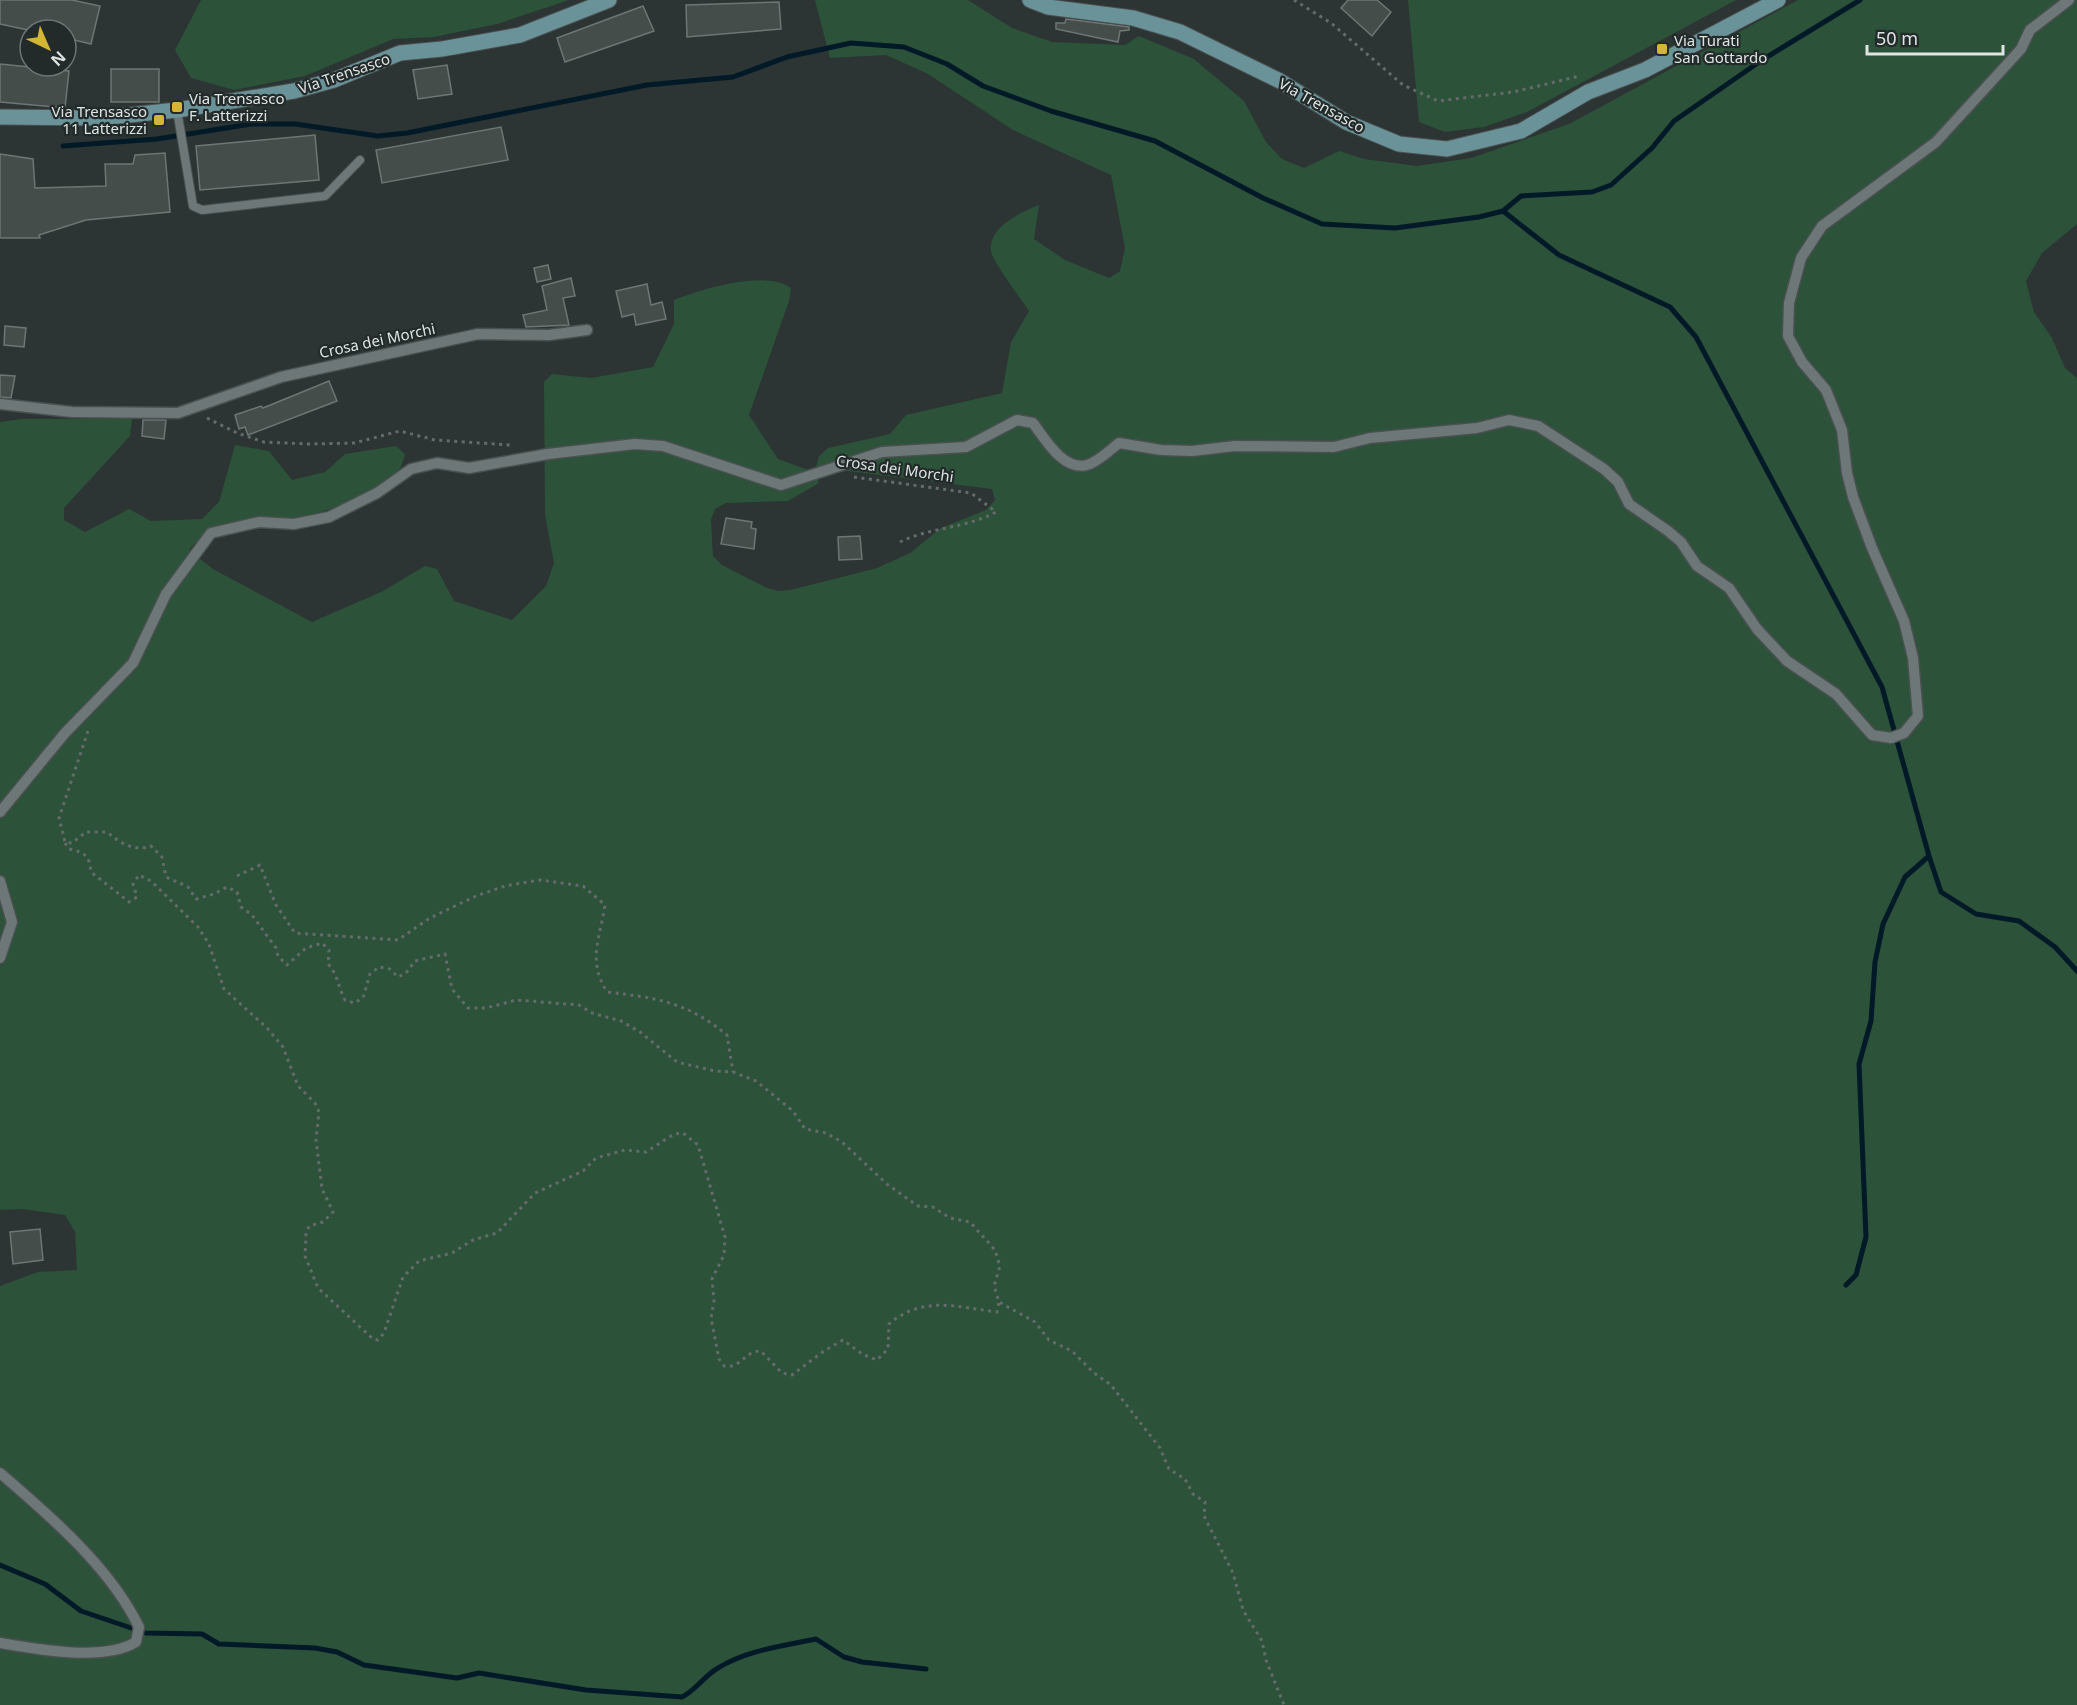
<svg xmlns="http://www.w3.org/2000/svg" width="2077" height="1705" font-family="'Noto Sans',sans-serif">
<style>
.green{fill:#2c5239}
.lines{fill:none;stroke-linecap:round;stroke-linejoin:round}
.stream{stroke:#021a27;stroke-width:5}
.building{fill:#454d4a;stroke:#6e7674;stroke-width:1.5}
.service-casing{stroke:#495050;stroke-width:10}
.pedestrian-casing{stroke:#495050;stroke-width:13}
.secondary-casing{stroke:#495050;stroke-width:17}
.path{stroke:#646b6b;stroke-width:3;stroke-dasharray:3 4.5;stroke-linecap:butt}
.service{stroke:#6e7777;stroke-width:8}
.pedestrian{stroke:#6e7777;stroke-width:10}
.secondary{stroke:#6a9299;stroke-width:15}
.poi-dot{fill:#d4b635;stroke:#232a2a;stroke-width:2}
.labels{text-anchor:middle;dominant-baseline:central;stroke-width:4.5;stroke-linejoin:round;paint-order:stroke}
.poi-label{font-size:15px;fill:#dee3e3;stroke:#232a2a;text-anchor:start}
.street-label{font-size:15px;fill:#dee3e3;stroke:#232a2a}
</style>
<rect width="100%" height="100%" fill="#2c3434"/>
<path class="green" d="M201,0H569L497,24L434,37L393,39L305,76L234,90L191,78L175,50Z
M815,0H968L1012,28L1052,42L1125,45L1139,36L1194,59L1244,101L1266,142L1282,159L1304,168L1339,151L1364,159L1417,166L1471,158L1569,124L1798,0H2077V224L2042,253L2026,281L2034,312L2052,338L2065,368L2077,378V1705H0V1286L38,1272L77,1270L75,1232L65,1215L22,1209L0,1210V422L22,419H132L130,436L64,508V520L85,532L129,509L151,521L202,519L219,502L235,445L269,451L292,480L325,472L345,454L396,446L405,454C403,462 401,469 395,475C382,488 339,507 321,512C274,527 225,506 189,550L213,569L312,622L383,591L425,566L437,569L454,601L512,620L546,586L554,563L545,515L544,382L552,374L591,378L653,367L674,324V300C701,289 766,269 791,288L789,301L749,415L778,459L814,472L819,483L788,501L726,503L715,509L711,520L713,556L722,565L767,588L778,591L790,590L877,568L910,553L941,528L986,510L995,500L992,489L816,467L819,456L828,448L890,434L906,415L1002,393L1011,342L1029,311C1022,300 992,261 991,251C988,227 1021,212 1039,205L1034,239L1065,260L1109,278L1120,271L1125,248L1111,175L1013,130L928,74L886,55L830,58Z
M1408,0H1736L1527,112L1484,127L1445,132L1419,122Z"/>
<g class="lines">
<path class="stream" d="M63,146L157,139L251,124H295L378,136L407,133L647,85L733,77L787,57L851,43L904,47L947,64L983,86L1051,111L1155,141L1263,198L1322,224L1395,228L1479,217L1503,211L1559,255L1670,307L1696,337L1882,687L1929,856L1941,892L1976,914L2019,921L2055,947L2077,971
M1503,211L1521,196L1592,192L1611,185L1652,148L1674,121L1762,60L1860,0
M1846,1285L1856,1275L1866,1237L1859,1064L1871,1021L1875,962L1883,924L1905,877L1929,856
M0,1565L45,1584L81,1611L146,1633L202,1634L219,1644L315,1648L337,1652L364,1665L457,1678L479,1673L586,1690L682,1697C696,1690 704,1676 718,1668C747,1650 783,1646 816,1639L844,1657L862,1662L926,1669"/>
</g>
<path class="building" d="M0,0H72L100,6L91,44L66,38V30H28L0,24Z
M1348,0H1377L1391,12L1372,36L1341,8Z
M779,2L781,29L687,37L686,5Z
M643,6L654,31L565,62L557,38Z
M1066,19L1129,27V30L1120,31L1118,42L1056,29V23H1065Z
M0,64L69,71L65,108L0,102Z
M447,65L452,94L418,99L413,70Z
M111,69H159V102H111Z
M501,127L508,160L382,183L376,150Z
M315,135L319,180L200,190L196,146Z
M165,153L170,212L86,220L39,235L40,238H0V154L33,159L35,188L106,186L105,164H133L135,155Z
M548,265L551,279L537,282L534,268Z
M571,278L575,296L563,298L569,325L526,327L523,315L547,310L542,286Z
M647,284L651,305L662,302L666,319L636,325L634,314L622,317L616,291Z
M5,326L26,328L24,347L4,345Z
M0,375L15,376L11,398L0,397Z
M329,381L337,401L248,435L245,427L239,429L235,415L261,406L263,408Z
M143,420H166L164,439L142,436Z
M726,518L752,522L751,528L756,529L754,549L721,544Z
M860,536L862,559L839,560L838,537Z
M40,1229L43,1260L13,1264L10,1232Z"/>
<g class="lines">
<g class="service-casing">
<path id="service" d="M177,110L193,206L202,210L325,196L360,160"/>
</g>
<g class="pedestrian-casing">
<path id="pedestrian" d="M0,404L72,412L178,413L281,377L478,334L549,335L587,330
M0,812L65,733L133,663L166,594L211,533L259,522L294,524L329,517L377,493L411,469L437,463L469,468L548,454L635,444L663,446L781,485L882,452L966,447L1017,420L1033,423C1045,439 1063,471 1087,465C1098,462 1110,450 1119,443L1161,450L1192,451L1235,446L1334,447L1370,438L1477,428L1509,420L1538,426L1604,469L1618,482L1629,504L1668,531L1681,542L1697,566L1729,588L1757,629L1787,661L1836,694L1872,735L1891,738L1904,733L1918,716L1913,658L1904,621L1872,548L1853,497L1847,473L1842,430L1826,390L1802,362L1788,336L1789,303L1801,258L1822,226L1936,142L2021,49L2030,30L2069,0
M0,881L12,922L0,958
M0,1473C50,1516 110,1567 139,1627L136,1642C104,1662 35,1649 0,1643"/>
</g>
<g class="secondary-casing">
<path id="secondary" d="M1030,0L1048,7L1133,18L1180,32L1280,81L1346,122L1399,144L1447,149L1521,131L1588,92L1645,70L1778,0
M0,117L101,118L177,110L294,91L334,80L400,53L442,49L520,35L609,0"/>
</g>
<path class="path" d="M1294,0L1331,23L1403,85L1438,101L1513,92L1580,76
M207,418L237,433L264,442L309,444L354,443L400,431L435,440L511,445
M854,477L971,493L996,512C965,529 930,527 900,542
M88,731L59,818L65,842L72,843L86,832H107C120,843 134,852 151,846L162,857L166,877L188,887L196,899L214,894L227,887L237,892L241,907L252,915L276,948L278,956L287,965L306,948L322,943L329,950L328,964C338,975 338,987 345,1000L354,1003L363,998L370,974L379,967L390,969L398,977L406,973L415,961L445,954L452,989L468,1008H486L516,1000L579,1005L592,1013L621,1021L640,1032L677,1062L715,1071L733,1072L756,1081L793,1111L805,1129L826,1133L842,1142L888,1185L918,1206L933,1207L950,1218L970,1222L995,1250L1000,1266L994,1286L999,1302L1035,1322L1049,1340L1072,1351L1094,1373L1111,1385L1160,1448L1169,1469L1185,1479L1193,1494L1205,1502L1204,1516L1233,1573L1243,1610L1262,1641L1266,1660L1284,1705
M65,843L69,849C86,853 89,855 91,872L129,902L137,897L133,884L139,875L151,881L198,927L209,944L224,989L267,1028L283,1047L298,1086L315,1103L319,1112L316,1140L322,1189L333,1212L323,1222L309,1226L306,1234L305,1256L318,1288L373,1339L378,1340L384,1333L403,1277L419,1261L452,1253L473,1240L497,1233L535,1193L583,1171L596,1158L625,1150L646,1152L674,1134L683,1133L698,1145L725,1237L724,1255L712,1279L714,1301L711,1318L719,1359L724,1366C742,1369 743,1351 761,1351L782,1373L792,1375L824,1351L843,1340L862,1354L877,1360L888,1349L889,1324C923,1295 957,1307 997,1312L999,1302
M237,876L260,865L276,905L295,933L398,940L430,918L476,896L505,886L540,880L583,886L605,905C600,939 587,960 607,992C657,998 687,1002 727,1035L733,1072"/>
<use href="#service" class="service"/>
<use href="#pedestrian" class="pedestrian"/>
<use href="#secondary" class="secondary"/>
</g>
<g class="poi-dot">
<rect x="1656" y="43" width="12" height="12" rx="3"/>
<rect x="171" y="101" width="12" height="12" rx="3"/>
<rect x="153" y="114" width="12" height="12" rx="3"/>
</g>
<g class="labels">
<g class="poi-label">
<text x="1674" y="40">Via Turati<tspan x="1674" dy="17">San Gottardo</tspan></text>
<text x="189" y="98">Via Trensasco<tspan x="189" dy="17">F. Latterizzi</tspan></text>
<text x="147" y="111" text-anchor="end">Via Trensasco<tspan x="147" dy="17">11 Latterizzi</tspan></text>
</g>
<g class="street-label">
<text transform="translate(344 73) rotate(-19)">Via Trensasco</text>
<text transform="translate(1322 105) rotate(29)">Via Trensasco</text>
<text transform="translate(377 340) rotate(-12)">Crosa dei Morchi</text>
<text transform="translate(895 468) rotate(8)">Crosa dei Morchi</text>
</g>
</g>
<g transform="translate(48 48) rotate(136)"><circle r="28" fill="#232a2a" stroke="#6e7474" stroke-width="1.5"/>
<path d="M0-4.5L10 22L0 15L-10 22Z" fill="#d4b635"/>
<text y="-9" font-size="16" font-weight="bold" text-anchor="middle" fill="#dee3e3">N</text>
</g>
<path d="M1867 45v9h136v-9" fill="none" stroke="#dee3e3" stroke-width="3"/>
<text x="1876" y="45" font-size="18" fill="#dee3e3" stroke="#232a2a" stroke-width="4.5" paint-order="stroke">50 m</text>
</svg>
